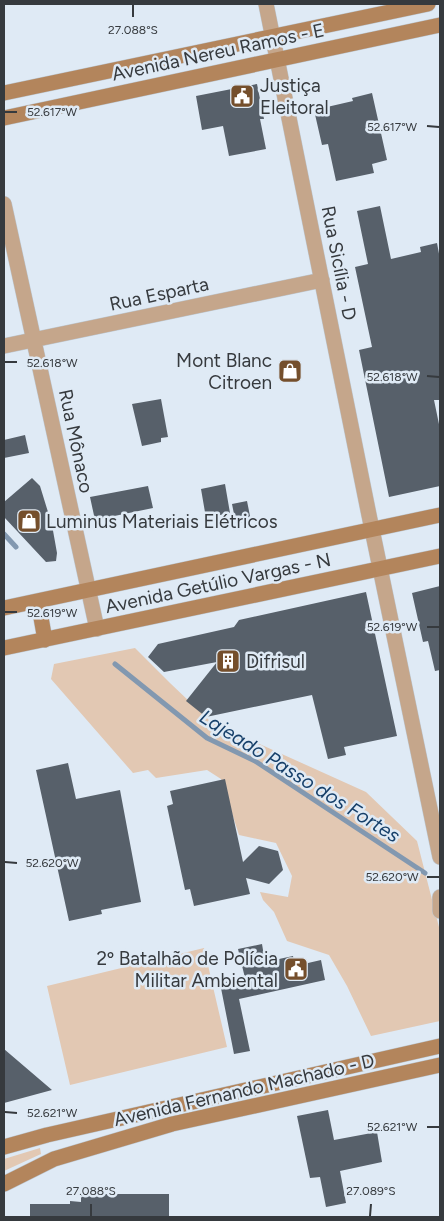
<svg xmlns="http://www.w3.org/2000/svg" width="444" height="1221" font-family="Figtree,sans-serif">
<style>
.green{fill:#e2c8b3}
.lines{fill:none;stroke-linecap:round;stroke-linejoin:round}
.stream{stroke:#8298b0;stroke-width:5}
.building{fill:#57606a}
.street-casing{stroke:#bdc7d0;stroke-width:16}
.secondary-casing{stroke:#bdc7d0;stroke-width:16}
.street{stroke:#c5a68b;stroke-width:15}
.secondary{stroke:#b3855c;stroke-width:15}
.ticks{fill:none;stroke:#363a3e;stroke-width:2}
.labels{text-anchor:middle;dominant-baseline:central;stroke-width:5;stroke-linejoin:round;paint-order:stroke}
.street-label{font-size:19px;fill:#363a3e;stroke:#dfeaf5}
.poi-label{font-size:19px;fill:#363a3e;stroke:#dfeaf5;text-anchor:start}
.water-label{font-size:20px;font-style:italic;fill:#17406a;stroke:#dfeaf5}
.ticks-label{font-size:12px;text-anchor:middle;fill:#363a3e;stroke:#dfeaf5;stroke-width:5;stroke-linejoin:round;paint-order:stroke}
</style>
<rect width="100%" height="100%" fill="#dfeaf5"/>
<path class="green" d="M135,648L170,683L211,722L366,792L417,841L440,931V1021L371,1036L347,986L329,955L287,941L274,912L263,900L260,892L288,897L292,876L276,843L239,835L221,779L207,770L156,778L148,770L133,773L51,679L54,664Z
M204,948L227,1047L70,1085L47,986Z
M40,1148L41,1154L4,1171V1159Z"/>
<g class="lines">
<path class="stream" d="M4,534L16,547
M115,664L207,738L255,761L425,873"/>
</g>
<path class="building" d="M257,84L264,119H260L266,149L229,156L223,126L202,130L196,96Z
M372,93L387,160L372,164L374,173L336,181L328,144L322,145L314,110L353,101L352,98Z
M380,206L391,259L421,252L420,247L437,243L440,259V400H434L440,429V486L389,497L359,350L372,347L355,267L368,264L357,211Z
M161,399L168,437L161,438V442L142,446L132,404Z
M25,435L29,453L4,458V440Z
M32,478L40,486L52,525L57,553L56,561L46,562L4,517V502Z
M225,484L230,513L206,518L201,489Z
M148,486L153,508L95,520L90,497Z
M247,501L251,521L236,524L232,504Z
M440,586V670L435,671L428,641L423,642L412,593Z
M366,592L397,736L344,747L346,755L328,759L312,695L206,717L186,701L217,662L164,672L148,657L158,644L234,627L239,620Z
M68,763L76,799L120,790L141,902L101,910L102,914L69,921L36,770Z
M225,779L243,862L259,846L278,851L283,870L269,884L246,878L250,894L194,906L190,889L185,890L167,806L173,804L170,791Z
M262,944L265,962L293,956L295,966L321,960L325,980L239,999L250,1051L234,1054L220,983L245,978L238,949Z
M4,1049L52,1090L4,1103Z
M328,1110L334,1140L377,1132L382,1162L340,1171L346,1203L326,1207L320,1177L310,1178L297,1116Z
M81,1194H169V1217H30V1204H70V1201L81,1202Z"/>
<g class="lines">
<g class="street-casing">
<path id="street" d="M266,4L369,515L440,857
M4,204L97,629
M4,346L322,280
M440,897V911"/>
</g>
<g class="secondary-casing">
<path id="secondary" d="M4,93L428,4
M4,118L440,25
M38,601L45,640
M4,608L440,515
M4,648L440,556
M4,1147L47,1135L440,1046
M4,1184L54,1159L172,1124L440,1065"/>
</g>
<use href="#street" class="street"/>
<use href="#secondary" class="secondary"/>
</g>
<path class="ticks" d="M133,17V5M5,112H17M427,126L439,127M5,362H17M427,376L439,377M5,612H17M427,627H439M5,862L17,863M427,877H439M5,1112L17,1113M427,1127H439M91,1216V1204M370,1216L371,1204"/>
<defs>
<g id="civic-square" transform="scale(1.25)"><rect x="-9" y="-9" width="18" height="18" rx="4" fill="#754f2c" stroke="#dfeaf5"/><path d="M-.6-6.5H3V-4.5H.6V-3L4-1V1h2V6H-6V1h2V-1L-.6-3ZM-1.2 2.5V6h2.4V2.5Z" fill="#fff"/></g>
<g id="shop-square" transform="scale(1.25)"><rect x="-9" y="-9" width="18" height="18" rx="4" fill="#754f2c" stroke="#dfeaf5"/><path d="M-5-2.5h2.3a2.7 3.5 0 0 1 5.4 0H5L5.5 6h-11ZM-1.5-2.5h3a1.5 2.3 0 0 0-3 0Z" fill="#fff"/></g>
<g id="building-square" transform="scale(1.25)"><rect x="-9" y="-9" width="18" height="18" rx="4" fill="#754f2c" stroke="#dfeaf5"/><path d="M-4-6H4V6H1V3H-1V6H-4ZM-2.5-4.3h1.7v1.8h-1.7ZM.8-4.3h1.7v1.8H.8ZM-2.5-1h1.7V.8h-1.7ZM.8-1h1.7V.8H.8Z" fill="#fff"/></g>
</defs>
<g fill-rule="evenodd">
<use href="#civic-square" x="242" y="96"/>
<use href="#shop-square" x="290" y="371"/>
<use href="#shop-square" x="29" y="521"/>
<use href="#building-square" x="228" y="661"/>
<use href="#civic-square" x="296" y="969"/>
</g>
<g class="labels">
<g class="street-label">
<text transform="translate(218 52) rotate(-12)">Avenida Nereu Ramos - E</text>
<text transform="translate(339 263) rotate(79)">Rua Sicília - D</text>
<text transform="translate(159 294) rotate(-12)">Rua Esparta</text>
<text transform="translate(76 441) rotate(78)">Rua Mônaco</text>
<text transform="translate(218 583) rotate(-12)">Avenida Getúlio Vargas - N</text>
<text transform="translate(244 1090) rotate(-13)">Avenida Fernando Machado - D</text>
</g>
<g class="poi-label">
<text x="260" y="85">Justiça<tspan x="260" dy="22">Eleitoral</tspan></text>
<text x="272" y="360" text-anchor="end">Mont Blanc<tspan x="272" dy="22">Citroen</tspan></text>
<text x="46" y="521">Luminus Materiais Elétricos</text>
<text x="246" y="661">Difrisul</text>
<text x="278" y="958" text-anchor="end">2º Batalhão de Polícia<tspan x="278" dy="22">Militar Ambiental</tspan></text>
</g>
<g class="water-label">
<text transform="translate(300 776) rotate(32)">Lajeado Passo dos Fortes</text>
</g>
</g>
<g class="ticks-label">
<text x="133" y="34">27.088°S</text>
<text x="52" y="116">52.617°W</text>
<text x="392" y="131">52.617°W</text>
<text x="52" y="367">52.618°W</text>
<text x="392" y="381">52.618°W</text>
<text x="52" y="617">52.619°W</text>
<text x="392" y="631">52.619°W</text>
<text x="52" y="867">52.620°W</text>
<text x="392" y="881">52.620°W</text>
<text x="52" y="1117">52.621°W</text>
<text x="392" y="1131">52.621°W</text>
<text x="91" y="1195">27.088°S</text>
<text x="371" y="1195">27.089°S</text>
</g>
<rect width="444" height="1221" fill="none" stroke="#363a3e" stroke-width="10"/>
</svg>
